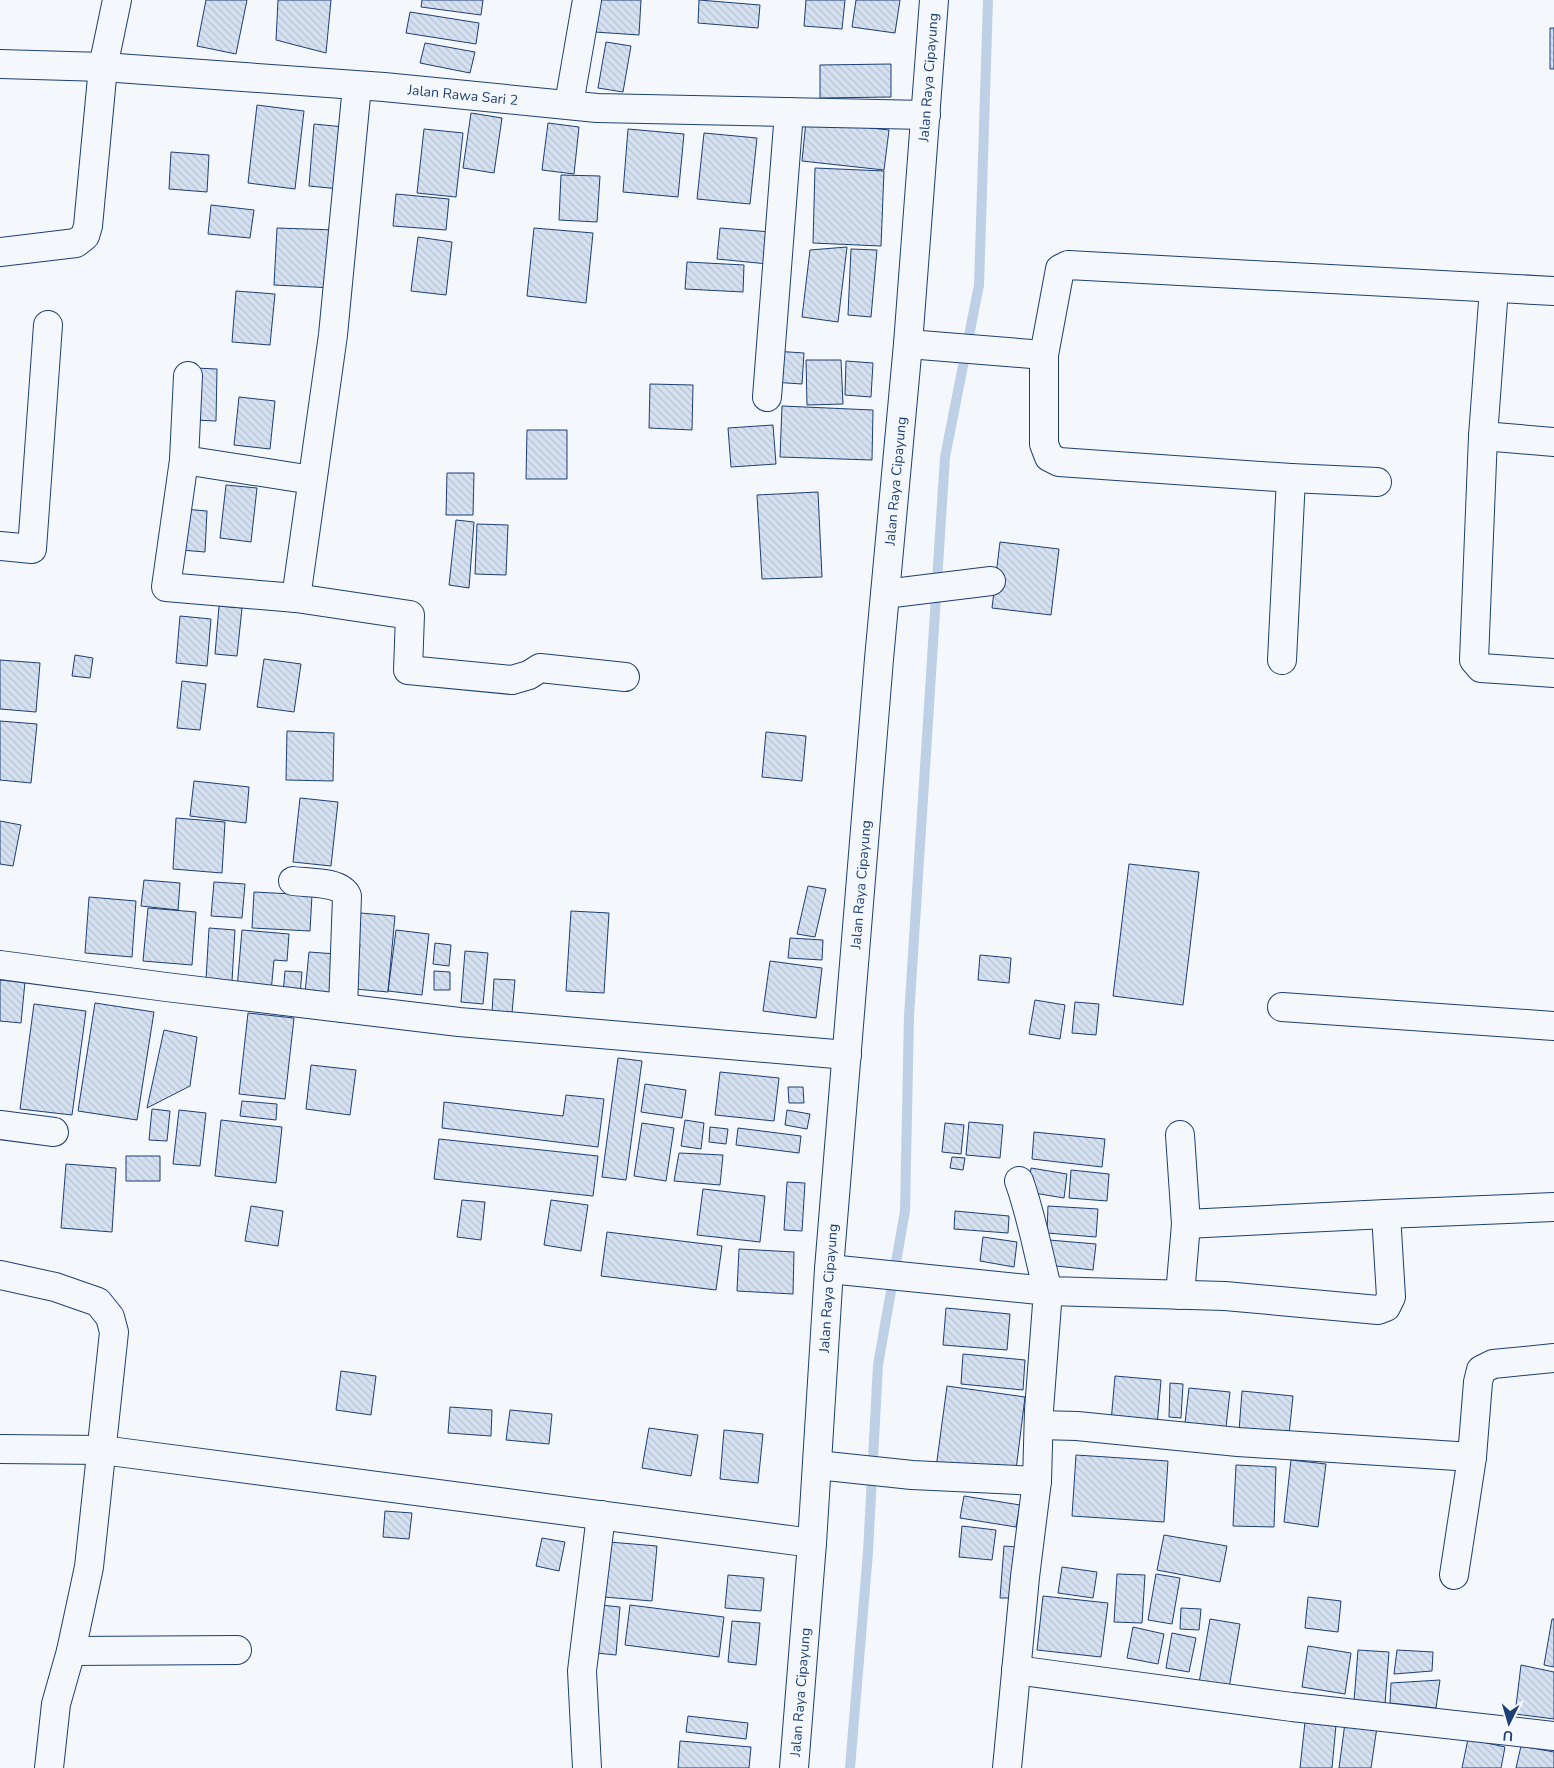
<svg xmlns="http://www.w3.org/2000/svg" width="1554" height="1768" font-family="'Nunito Sans',sans-serif">
<style>
.lines{fill:none;stroke-linecap:round;stroke-linejoin:round}
.stream{stroke:#bed0e5;stroke-width:10}
.building{fill:url(#building-back-hatch);stroke:#1d3f73}
.minor-casing{stroke:#1d3f73;stroke-width:30}
.major-casing{stroke:#1d3f73;stroke-width:30}
.minor{stroke:#f4f7fb;stroke-width:28}
.major{stroke:#f4f7fb;stroke-width:28}
.labels{text-anchor:middle;dominant-baseline:central;stroke-width:4;stroke-linejoin:round;paint-order:stroke}
.street-label{font-size:14px;fill:#1d3f73;stroke:#f4f7fb}
</style>
<defs>
<pattern id="building-back-hatch" width="6" height="6" patternUnits="userSpaceOnUse" patternTransform="scale(1.25)"><rect width="6" height="6" fill="#d5e0f0"/><path d="M-1 5l2 2M0 0l6 6M5-1l2 2" fill="none" stroke="#b6c1d1"/></pattern>
</defs>
<rect width="100%" height="100%" fill="#f4f7fb"/>
<g class="lines">
<path class="stream" d="M850,1768L868,1552L878,1365L905,1211L909,1016L945,457L979,285L988,0"/>
</g>
<path class="building" d="M206,0H247L236,54L197,46Z
M278,0H331L326,53L276,40Z
M422,0H483L481,15L421,7Z
M597,0H641L639,35L595,32Z
M699,0L760,5L758,28L698,23Z
M806,0H845L842,29L804,26Z
M856,0H900L895,33L852,27Z
M410,12L479,23L476,44L406,33Z
M1550,28H1554V69H1550Z
M606,42L631,46L623,92L598,88Z
M425,43L475,52L470,73L420,63Z
M891,64V97L820,98V65Z
M257,105L304,111L295,189L248,183Z
M471,113L502,118L494,173L463,168Z
M806,121L889,130L884,170L802,161Z
M548,123L579,127L574,174L542,170Z
M314,124L344,127L340,189L309,186Z
M424,129L463,133L456,197L417,193Z
M628,129L684,134L678,197L623,192Z
M704,133L757,138L750,204L697,199Z
M171,152L209,155L207,192L169,189Z
M815,168L884,171L881,246L813,243Z
M561,175L600,176L597,222L559,220Z
M396,194L449,199L446,230L393,226Z
M211,205L254,210L250,238L208,234Z
M277,228L336,230L333,288L274,285Z
M534,228L593,233L586,303L527,296Z
M720,228L771,232L768,264L717,259Z
M418,237L452,242L446,295L411,291Z
M847,247L838,322L802,317L810,250Z
M851,249L877,250L871,317L848,315Z
M687,262L744,265L743,292L685,289Z
M236,291L275,294L270,345L232,342Z
M774,351L804,353L802,384L772,382Z
M806,360H841L843,404L807,405Z
M846,361L873,363L871,397L845,395Z
M195,368L217,369L216,421L194,420Z
M650,384L693,385L692,430L649,428Z
M239,397L275,401L270,449L234,445Z
M782,406L873,410L872,460L780,457Z
M773,425L776,464L731,467L728,428Z
M527,430H567V479H526Z
M447,473H474L473,515H446Z
M226,485L257,488L251,542L220,538Z
M818,492L822,577L762,579L757,495Z
M184,509L207,511L205,552L181,550Z
M456,520L474,522L469,588L449,585Z
M477,524L508,525L506,575L475,574Z
M1000,542L1059,549L1051,615L992,608Z
M219,606L242,608L237,656L215,654Z
M180,616L211,619L207,666L176,663Z
M75,655L93,658L90,678L72,676Z
M264,659L301,664L294,712L257,707Z
M0,660L40,663L36,712L0,709Z
M182,681L206,684L200,730L177,728Z
M0,721L37,724L31,783L0,780Z
M287,731L334,733L333,781L286,780Z
M766,732L806,736L802,781L762,777Z
M194,781L249,787L246,823L190,816Z
M300,798L338,802L331,866L293,862Z
M176,818L225,822L222,873L173,869Z
M0,821L21,825L13,866L0,864Z
M1129,864L1199,872L1183,1005L1113,996Z
M144,880L180,883L178,910L141,906Z
M214,882L245,884L242,918L211,916Z
M808,886L826,889L815,937L797,934Z
M254,892L312,895L310,931L252,928Z
M89,897L136,901L132,957L85,953Z
M148,908L196,912L192,965L143,961Z
M571,911L609,913L604,993L566,991Z
M349,912L395,916L388,992L355,989L360,944L346,943Z
M209,928L235,930L232,981L206,980Z
M242,930L289,934L287,961L274,960L271,992L237,989Z
M396,930L429,934L422,995L388,991Z
M790,938L823,940L822,960L788,958Z
M435,943L451,945L449,966L433,964Z
M465,951L488,953L483,1004L461,1002Z
M309,952L336,954L331,996L305,993Z
M980,955L1011,958L1009,983L978,980Z
M770,961L822,968L816,1018L763,1011Z
M285,971L302,972L300,995L283,994Z
M434,971L450,972V990H434Z
M494,979L515,980L512,1013L492,1012Z
M0,980L25,982L21,1023L0,1021Z
M1035,1000L1065,1005L1060,1039L1029,1034Z
M1075,1002L1099,1004L1096,1035L1072,1033Z
M95,1003L154,1012L137,1120L78,1111Z
M34,1004L86,1011L72,1115L20,1109Z
M248,1013L294,1018L285,1099L239,1094Z
M164,1030L197,1037L190,1086L147,1108Z
M618,1058L642,1061L626,1180L602,1177Z
M311,1065L356,1070L350,1115L306,1109Z
M720,1072L779,1078L774,1121L715,1115Z
M645,1084L686,1090L682,1118L641,1112Z
M788,1087H803L804,1103H789Z
M566,1095L604,1099L598,1147L442,1128L444,1102L563,1116Z
M242,1101L277,1104L276,1120L240,1116Z
M152,1109L170,1111L167,1141L149,1140Z
M179,1110L206,1113L200,1166L173,1164Z
M787,1110L810,1114L807,1129L785,1125Z
M221,1120L282,1127L276,1183L215,1176Z
M685,1120L704,1123L701,1149L681,1146Z
M969,1122L1003,1125L1000,1158L966,1155Z
M642,1123L674,1128L666,1181L634,1176Z
M945,1123L964,1125L961,1154L942,1152Z
M710,1127L728,1129L726,1144L709,1142Z
M738,1128L801,1136L799,1153L736,1145Z
M1034,1132L1105,1139L1102,1167L1032,1159Z
M439,1139L598,1156L593,1196L434,1179Z
M679,1153L723,1155L720,1185L674,1181Z
M126,1156H160V1181H126Z
M952,1157L965,1158L963,1170L950,1168Z
M66,1164L116,1168L112,1232L61,1228Z
M1031,1168L1067,1174L1064,1198L1028,1192Z
M1071,1170L1109,1174L1107,1201L1069,1198Z
M787,1182L805,1183L802,1231L784,1230Z
M703,1189L765,1196L760,1242L697,1235Z
M462,1200L485,1202L481,1240L457,1237Z
M551,1200L588,1205L581,1251L544,1245Z
M251,1206L283,1211L278,1246L245,1241Z
M1048,1206L1098,1209L1096,1237L1047,1233Z
M955,1211L1009,1216L1008,1233L954,1229Z
M607,1232L722,1246L716,1290L601,1276Z
M983,1237L1017,1242L1014,1267L980,1261Z
M1049,1240L1096,1244L1093,1270L1047,1265Z
M739,1249L794,1252L793,1294L737,1291Z
M946,1308L1010,1314L1007,1350L943,1345Z
M963,1354L1025,1360L1023,1390L961,1384Z
M341,1371L376,1376L371,1415L336,1410Z
M1115,1376L1161,1380L1157,1426L1111,1422Z
M1170,1383L1183,1384L1181,1418L1169,1417Z
M947,1386L1025,1397L1015,1478L936,1468Z
M1189,1388L1230,1392L1226,1427L1185,1423Z
M1242,1391L1293,1396L1289,1435L1239,1431Z
M450,1407L492,1410L491,1436L448,1433Z
M510,1410L552,1414L549,1444L506,1440Z
M649,1428L698,1435L691,1476L642,1468Z
M724,1430L763,1434L758,1483L720,1479Z
M1076,1455L1168,1461L1164,1522L1072,1516Z
M1291,1460L1326,1464L1318,1527L1284,1522Z
M1236,1465L1276,1467L1274,1527L1233,1526Z
M964,1496L1020,1505L1016,1527L960,1518Z
M385,1511L412,1513L409,1539L383,1537Z
M962,1526L996,1530L992,1560L959,1557Z
M1164,1535L1227,1546L1220,1582L1157,1570Z
M542,1538L565,1542L559,1571L536,1566Z
M609,1542L657,1546L652,1601L604,1597Z
M1004,1546L1018,1547L1014,1598H1000Z
M1062,1567L1097,1572L1093,1598L1058,1593Z
M1117,1574L1145,1575L1142,1623L1114,1622Z
M1156,1574L1180,1578L1172,1624L1148,1620Z
M728,1575L764,1578L761,1611L725,1608Z
M1043,1596L1108,1603L1101,1657L1037,1650Z
M1308,1597L1341,1601L1338,1632L1305,1628Z
M600,1605L620,1607L616,1655L596,1653Z
M630,1605L724,1617L719,1657L625,1645Z
M1181,1608L1201,1609L1199,1630L1180,1629Z
M1210,1619L1240,1624L1229,1688L1199,1683Z
M1552,1619H1554V1667L1544,1665Z
M732,1621L760,1623L756,1665L728,1662Z
M1133,1627L1164,1634L1158,1664L1127,1658Z
M1172,1633L1196,1638L1189,1672L1166,1668Z
M1308,1646L1351,1653L1345,1694L1302,1687Z
M1358,1650L1389,1652L1385,1704L1354,1701Z
M1397,1650L1433,1652L1432,1671L1394,1674Z
M1521,1665L1554,1672V1719L1515,1714Z
M1440,1680L1436,1708L1390,1703L1391,1683Z
M688,1716L748,1723L746,1739L686,1732Z
M1305,1722L1336,1725L1332,1768H1300Z
M1345,1723L1377,1727L1371,1768H1339Z
M1468,1739L1505,1747L1501,1768H1462Z
M680,1741L751,1747L749,1768H678Z
M1521,1746L1554,1752V1768H1516Z"/>
<g class="lines">
<g class="minor-casing">
<g id="minor">
<path id="s1" d="M0,64L103,67L384,87L597,108L926,115"/>
<path d="M569,104L587,0"/>
<path d="M0,252L76,243L85,236L88,226L103,67L117,0"/>
<path d="M1494,288L1483,436L1474,660L1481,668L1554,673"/>
<path d="M908,344L1044,355"/>
<path d="M188,376L184,460L166,587L296,598L410,615L408,670L512,680L529,675L540,668L625,677"/>
<path d="M767,397L789,112"/>
<path d="M1483,436L1554,442"/>
<path d="M184,460L312,480"/>
<path d="M1291,478L1377,482"/>
<path d="M0,546L32,549L48,325"/>
<path d="M885,594L991,581"/>
<path d="M296,598L333,335L357,86"/>
<path d="M1282,660L1291,478L1059,462L1049,457L1044,444V355L1060,269L1068,265L1554,291"/>
<path d="M293,881C308,883 340,881 347,896L343,1008"/>
<path d="M0,965L166,987L459,1022L847,1055"/>
<path d="M1282,1007L1554,1026"/>
<path d="M0,1125L54,1132"/>
<path d="M1180,1135L1186,1224L1386,1214"/>
<path d="M1019,1181C1032,1217 1038,1254 1048,1291L1225,1296L1378,1310L1386,1307L1391,1297L1386,1214L1554,1207"/>
<path d="M829,1269L1048,1291L1039,1410L1037,1481L1025,1577L1007,1768"/>
<path d="M0,1275L55,1287L98,1302L110,1317L114,1332L89,1567L71,1651L56,1704L49,1768"/>
<path d="M1180,1295L1186,1224"/>
<path d="M1039,1425L1077,1426L1238,1442L1472,1457"/>
<path d="M0,1449L102,1450L812,1543"/>
<path d="M817,1465L912,1475L1037,1481"/>
<path d="M1454,1575L1472,1457L1478,1382L1481,1370L1493,1364L1554,1358"/>
<path d="M71,1651L237,1650"/>
<path d="M1016,1670L1292,1707L1554,1736"/>
<path d="M587,1768L582,1671L601,1515"/>
</g>
</g>
<g class="major-casing">
<g id="major">
<path id="s2" d="M794,1768L812,1543L829,1269L879,659L908,344L934,0"/>
</g>
</g>
<use href="#minor" class="minor"/>
<use href="#major" class="major"/>
</g>
<g class="labels">
<g class="street-label">
<text stroke="none"><textPath href="#s2" startOffset="1696">Jalan Raya Cipayung</textPath></text>
<text stroke="none"><textPath href="#s1" startOffset="464">Jalan Rawa Sari 2</textPath></text>
<text stroke="none"><textPath href="#s2" startOffset="1291">Jalan Raya Cipayung</textPath></text>
<text stroke="none"><textPath href="#s2" startOffset="886">Jalan Raya Cipayung</textPath></text>
<text stroke="none"><textPath href="#s2" startOffset="481">Jalan Raya Cipayung</textPath></text>
<text stroke="none"><textPath href="#s2" startOffset="76">Jalan Raya Cipayung</textPath></text>
</g>
</g>
<g transform="translate(1509 1723) rotate(185)" stroke="#f4f7fb" stroke-width="4" paint-order="stroke">
<path d="M0-4L9 19L0 12L-9 19Z" fill="#1d3f73"/>
<text y="-8" font-size="14" font-weight="bold" text-anchor="middle" fill="#1d3f73">U</text>
</g>
</svg>
